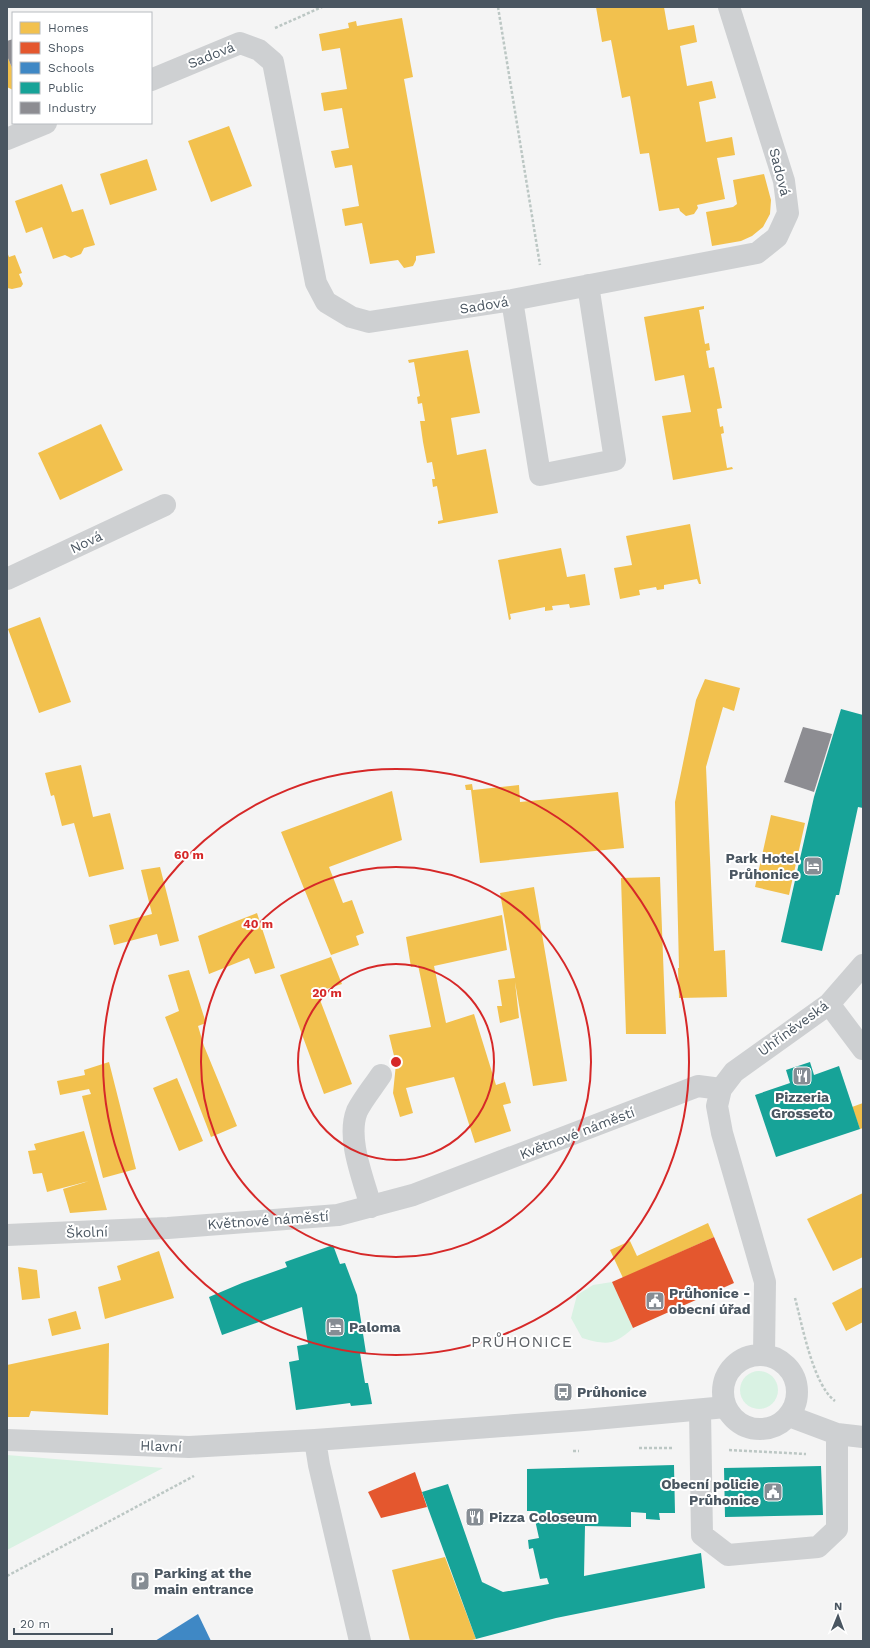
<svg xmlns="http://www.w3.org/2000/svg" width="870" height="1648" font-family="'Work Sans',sans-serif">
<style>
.green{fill:#d9f2e3}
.homes{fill:#f2c14e}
.shops{fill:#e4572e}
.schools{fill:#3f88c5}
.public{fill:#17a398}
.industry{fill:#8d8d92}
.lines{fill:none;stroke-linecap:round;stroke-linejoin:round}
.path{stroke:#bcc7c4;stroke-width:2.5;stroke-dasharray:3 2;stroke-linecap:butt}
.minor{stroke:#ced0d2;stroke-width:22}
.ring{fill:none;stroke:#d62828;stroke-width:2}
.labels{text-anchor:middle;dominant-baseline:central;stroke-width:4;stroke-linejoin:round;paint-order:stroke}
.street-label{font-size:14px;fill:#4a5661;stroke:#fff}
.poi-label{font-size:14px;font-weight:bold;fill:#4a5661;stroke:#fff;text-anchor:start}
.quarter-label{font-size:16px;letter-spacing:1px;fill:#5f6368;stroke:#fff}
.centre{fill:#d62828;stroke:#fff;stroke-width:2}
.ring-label{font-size:12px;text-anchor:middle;font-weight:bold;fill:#d62828;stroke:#fff;stroke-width:4;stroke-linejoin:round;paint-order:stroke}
</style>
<rect width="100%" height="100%" fill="#f4f4f4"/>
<path class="green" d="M612,1282L633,1328C614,1346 606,1345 582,1338L571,1318L577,1295L593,1285Z
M740 1390a19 19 0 1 1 38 0a19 19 0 1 1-38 0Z
M7,1455L163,1468L7,1550Z"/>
<path class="homes" d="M596,7H664L668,30L694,25L697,42L680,46L687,86L712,81L716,98L699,102L706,142L732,137L735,155L717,158L725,199L697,205L698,208L694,214L686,216L680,211L679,208L659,211L649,153L640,154L630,96L622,98L611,40L602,42Z
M402,18L413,77L404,79L435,253L416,256V260L413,266L404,268L398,260L370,264L362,223L345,226L342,209L359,206L352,165L335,168L331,151L349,148L342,108L324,111L321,93L347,89L340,48L322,51L319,34L349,28L348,23L356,21L357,26Z
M7,56L13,70V90L7,87Z
M229,126L252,186L211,202L188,141Z
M147,159L157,190L110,205L100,174Z
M764,174L771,200L770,214L763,227L752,236L741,241L712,246L706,212L733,207L737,204L733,180Z
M62,184L72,212L83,209L95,245L84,248L81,254L71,258L65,255L53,259L42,227L26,233L15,201Z
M7,252L9,257L15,255L22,273L19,274L23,284L21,287L12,289L7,288Z
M704,306V309L699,310L705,344L709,343L710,350L706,351L709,368L714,367L722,408L717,409L720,427L723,426L724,433L721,434L727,468L732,467L733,469L673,480L662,416L691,412L684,375L655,381L644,317Z
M468,350L480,413L451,418L454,436L457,455L486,449L498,513L438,524V521L443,520L437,486L433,487L432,479H435L432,462L427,463L423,442L420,421H425L422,403L418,404L417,397L420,396L414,362L409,363L408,360Z
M101,424L123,470L60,500L38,453Z
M690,524L701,584H699L697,579L664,585V589L657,590L656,587L639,590L640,595L620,599L614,568L632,565L626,536Z
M561,548L567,577L585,574L590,605L570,608L569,604L552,606L553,610L545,611V607L510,614L511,619L509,620L498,560Z
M40,617L71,702L39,713L8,629Z
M705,679L740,688L734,711L723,707L706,767L714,951L725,950L727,997L679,998L678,968H679L675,802L696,700Z
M81,765L93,817L110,813L124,869L89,877L74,823L62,826L54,795L51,796L45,773Z
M472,784L473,790L519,785L520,802L618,792L624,848L480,863L471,790H466L465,785Z
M392,791L402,840L329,867L343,903L352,900L364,933L356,936L359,945L331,955L281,832Z
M771,815L805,823L789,895L755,887Z
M160,867L179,941L160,946L157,934L114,945L109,925L152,914L141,870Z
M660,877L666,1034H626L621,878Z
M534,887L567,1081L533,1086L515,982L519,1018L500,1023L497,1006H502L498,980L515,978L500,893Z
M257,913L275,968L255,974L249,958L209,974L198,936Z
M502,915L507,950L434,966L446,1023L474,1014L496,1085L505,1082L511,1103L503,1105L511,1131L475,1143L454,1077L406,1088L413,1113L400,1117L393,1093L396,1064L389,1035L431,1027L418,965L411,967L406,937Z
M331,957L342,984L317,992L352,1084L324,1094L280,975Z
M189,970L206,1023L198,1026L204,1046L237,1126L211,1137L165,1017L179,1011L168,975Z
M109,1062L136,1169L103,1178L82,1096L91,1094L89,1089L60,1095L57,1081L85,1075L84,1070Z
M177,1078L203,1141L179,1151L153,1088Z
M863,1103V1128L860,1129L852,1107Z
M84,1131L107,1210L70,1213L63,1189L89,1181L47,1192L42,1173L33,1174L28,1151L36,1150L34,1144Z
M863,1193V1257L833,1271L807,1219Z
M708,1223L714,1237L623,1278L610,1250L630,1241L637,1256Z
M159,1251L174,1298L105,1319L98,1287L121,1280L117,1266Z
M18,1267L37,1270L40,1298L22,1300Z
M863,1287V1322L846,1331L832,1303Z
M76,1311L81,1329L52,1336L48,1319Z
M109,1343L108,1415L31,1411L29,1417H7V1365Z
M445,1557L476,1639L468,1641H410L392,1570Z"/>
<path class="shops" d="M714,1237L734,1283L633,1328L612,1282Z
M415,1472L427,1507L381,1518L368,1492Z"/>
<path class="schools" d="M198,1614L211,1641H155Z"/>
<path class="public" d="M841,709L863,715V808L858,807L839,895H836L822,951L781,942L814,797Z
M810,1062L814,1075L839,1066L860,1129L776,1157L755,1095L790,1083L786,1070Z
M333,1245L340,1264L345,1263L357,1295L366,1353H360L365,1383H368L372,1404L351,1406L350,1403L296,1410L289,1362L299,1360L297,1346L308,1344L302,1307L222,1335L209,1297L242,1283L287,1267L285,1262Z
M674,1465L675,1513H659L660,1520L646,1519V1513L631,1512V1527L585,1526L584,1576L701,1553L705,1588L556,1618L476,1639L422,1492L448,1484L482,1582L503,1592L549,1584L547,1578L540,1579L533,1548L529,1549L528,1540L539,1538L533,1511H527V1469Z
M821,1466L823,1515L725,1517L724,1468Z"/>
<path class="industry" d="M13,39V70L7,56V41Z
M803,727L832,734L814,792L784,782Z"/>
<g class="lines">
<path class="path" d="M498,7L540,265
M275,28L322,7
M795,1298C802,1324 813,1385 835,1401
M639,1448H672
M729,1450L806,1454
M573,1451H579
M7,1576L194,1476"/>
<path class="minor" d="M151,80L240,43L259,50L273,62L316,283L326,302L351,317L369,322L512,300L757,253L777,237L788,213L784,181L729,7
M7,139L46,123
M512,300L540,475L615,460L588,285
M7,579L165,505
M829,1004L863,1049
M371,1207C364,1180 346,1139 357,1111C363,1099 373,1087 381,1075
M7,1235L168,1228L338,1215L413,1195L698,1086L721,1089
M764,1354L765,1282L722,1133L717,1106L721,1089L734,1072L829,1004L863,965
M723 1392a37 37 0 1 1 74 0a37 37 0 1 1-74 0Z
M700,1410L702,1535L728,1555L818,1547L837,1529V1434
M789,1416L837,1434L863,1437
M7,1440L189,1447L315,1440L584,1420L726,1407
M315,1440L319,1465L360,1641"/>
</g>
<g class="ring">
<circle cx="396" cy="1062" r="98"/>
<circle cx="396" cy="1062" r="195"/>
<circle cx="396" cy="1062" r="293"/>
</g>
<defs>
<g id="hotel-square" transform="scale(1)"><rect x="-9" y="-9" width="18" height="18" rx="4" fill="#868d94" stroke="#fff"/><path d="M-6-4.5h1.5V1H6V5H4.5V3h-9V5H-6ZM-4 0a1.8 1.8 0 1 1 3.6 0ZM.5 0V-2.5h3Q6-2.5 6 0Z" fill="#fff"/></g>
<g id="restaurant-square" transform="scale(1)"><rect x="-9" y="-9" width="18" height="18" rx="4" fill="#868d94" stroke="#fff"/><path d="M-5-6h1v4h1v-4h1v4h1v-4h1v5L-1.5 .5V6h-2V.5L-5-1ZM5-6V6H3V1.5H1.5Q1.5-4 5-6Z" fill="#fff"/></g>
<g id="civic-square" transform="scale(1)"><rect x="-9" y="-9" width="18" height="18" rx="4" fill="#868d94" stroke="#fff"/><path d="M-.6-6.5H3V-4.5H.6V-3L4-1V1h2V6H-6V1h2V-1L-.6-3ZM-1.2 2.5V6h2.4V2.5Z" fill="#fff"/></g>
<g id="bus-square" transform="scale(1)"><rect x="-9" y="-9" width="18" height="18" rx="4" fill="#868d94" stroke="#fff"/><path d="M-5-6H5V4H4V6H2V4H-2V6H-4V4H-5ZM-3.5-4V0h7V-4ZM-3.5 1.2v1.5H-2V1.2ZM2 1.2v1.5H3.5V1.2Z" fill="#fff"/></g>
<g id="parking-square" transform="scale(1)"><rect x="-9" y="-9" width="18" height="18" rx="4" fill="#868d94" stroke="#fff"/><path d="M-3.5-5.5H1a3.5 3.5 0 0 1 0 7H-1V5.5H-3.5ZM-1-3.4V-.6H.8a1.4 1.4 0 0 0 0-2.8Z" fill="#fff"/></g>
</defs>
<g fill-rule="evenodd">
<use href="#hotel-square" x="813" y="866"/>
<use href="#restaurant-square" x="802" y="1076"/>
<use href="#civic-square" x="655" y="1301"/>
<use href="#hotel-square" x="335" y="1327"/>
<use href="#bus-square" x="563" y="1392"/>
<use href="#civic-square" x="773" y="1492"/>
<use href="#restaurant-square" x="475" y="1517"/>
<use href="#parking-square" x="140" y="1581"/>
</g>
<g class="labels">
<g class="street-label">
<text transform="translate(211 55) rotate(-22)">Sadová</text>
<text transform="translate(780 172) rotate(76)">Sadová</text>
<text transform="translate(484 305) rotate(-9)">Sadová</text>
<text transform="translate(86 542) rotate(-25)">Nová</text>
<text transform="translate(793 1028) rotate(-36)">Uhříněveská</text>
<text transform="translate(577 1133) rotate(-21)">Květnové náměstí</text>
<text transform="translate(268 1220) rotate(-4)">Květnové náměstí</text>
<text transform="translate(87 1232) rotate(-2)">Školní</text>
<text transform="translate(161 1446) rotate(2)">Hlavní</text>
</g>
<g class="poi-label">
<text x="799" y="858" text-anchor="end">Park Hotel<tspan x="799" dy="16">Průhonice</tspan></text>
<text x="802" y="1097" text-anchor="middle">Pizzeria<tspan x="802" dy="16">Grosseto</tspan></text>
<text x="669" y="1293">Průhonice -<tspan x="669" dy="16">obecní úřad</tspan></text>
<text x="349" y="1327">Paloma</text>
<text x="577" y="1392">Průhonice</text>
<text x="759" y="1484" text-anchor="end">Obecní policie<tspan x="759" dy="16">Průhonice</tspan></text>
<text x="489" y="1517">Pizza Coloseum</text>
<text x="154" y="1573">Parking at the<tspan x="154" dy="16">main entrance</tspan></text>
</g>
<g class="quarter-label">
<text x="522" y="1341">PRŮHONICE</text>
</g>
</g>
<circle cx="396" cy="1062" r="6" class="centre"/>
<g class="ring-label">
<text x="189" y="859">60 m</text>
<text x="258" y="928">40 m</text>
<text x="327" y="997">20 m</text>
</g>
<rect width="870" height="1648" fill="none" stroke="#4a5661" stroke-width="16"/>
<rect x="12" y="12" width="140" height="112" fill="#ffffff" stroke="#b7bbc0"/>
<rect x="20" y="22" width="20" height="12" fill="#f2c14e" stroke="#b7bbc0"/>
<text x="48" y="32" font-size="12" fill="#4a5661">Homes</text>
<rect x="20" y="42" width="20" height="12" fill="#e4572e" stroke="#b7bbc0"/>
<text x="48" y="52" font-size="12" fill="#4a5661">Shops</text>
<rect x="20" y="62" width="20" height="12" fill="#3f88c5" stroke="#b7bbc0"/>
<text x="48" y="72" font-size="12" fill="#4a5661">Schools</text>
<rect x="20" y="82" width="20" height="12" fill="#17a398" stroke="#b7bbc0"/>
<text x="48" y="92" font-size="12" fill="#4a5661">Public</text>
<rect x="20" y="102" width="20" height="12" fill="#8d8d92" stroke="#b7bbc0"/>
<text x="48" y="112" font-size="12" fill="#4a5661">Industry</text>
<g transform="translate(838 1616) rotate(1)" stroke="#ffffff" stroke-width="3" paint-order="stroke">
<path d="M0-3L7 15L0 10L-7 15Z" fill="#4a5661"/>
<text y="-6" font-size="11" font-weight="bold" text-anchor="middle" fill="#4a5661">N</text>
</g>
<path d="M14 1628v6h98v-6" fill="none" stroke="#4a5661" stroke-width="2"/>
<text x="20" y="1628" font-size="12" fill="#4a5661" stroke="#ffffff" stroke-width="3" paint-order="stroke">20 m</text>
</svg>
